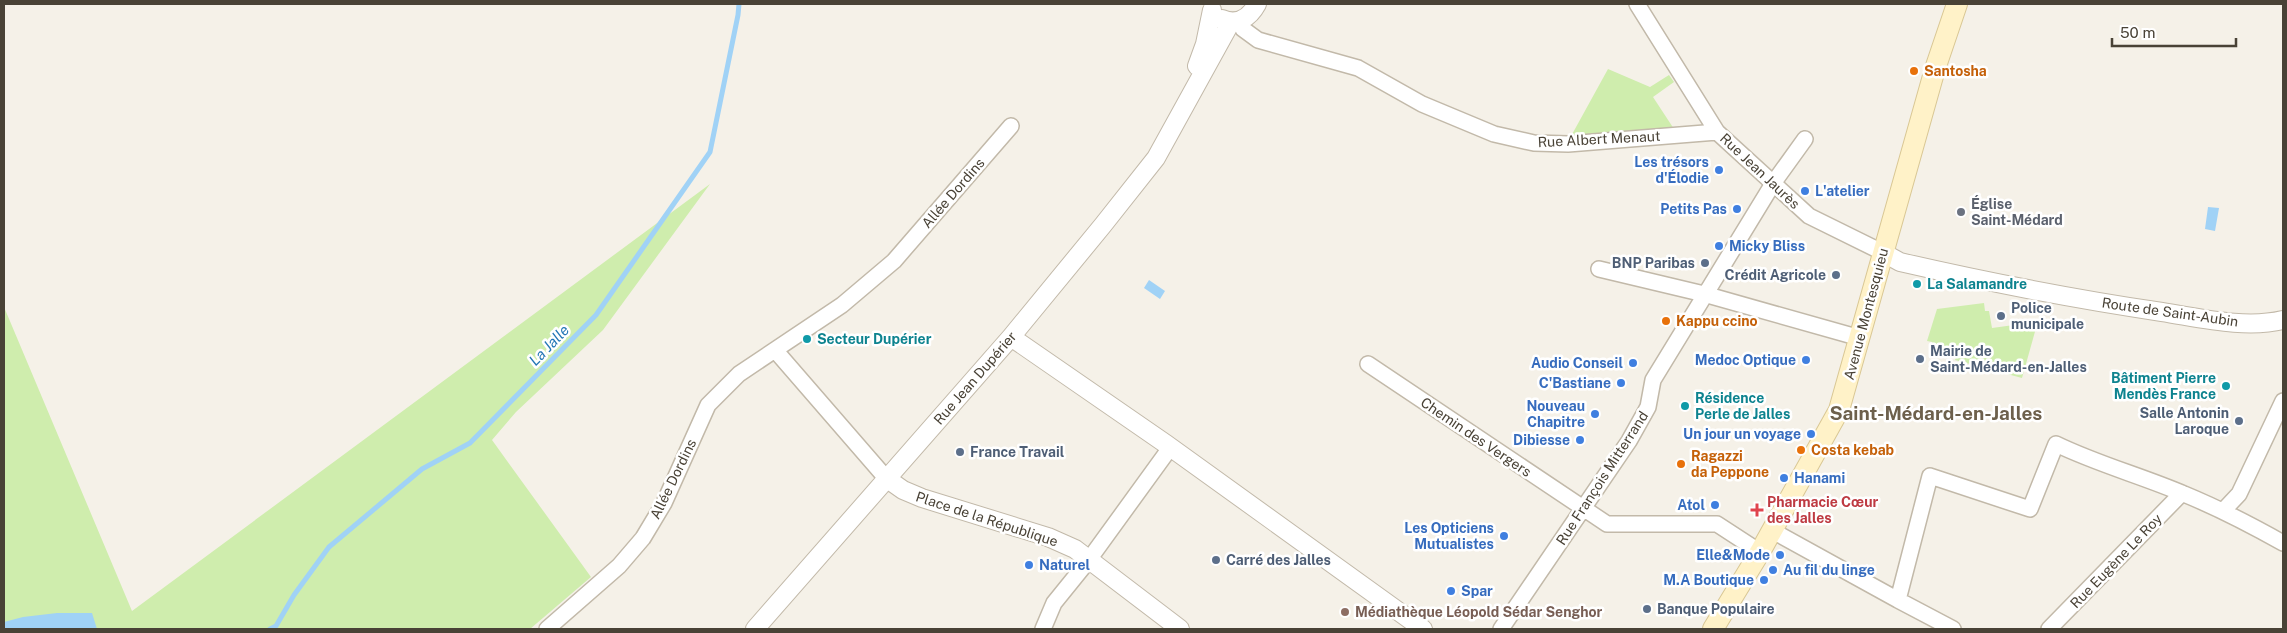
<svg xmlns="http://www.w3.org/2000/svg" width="2287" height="633" font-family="'Public Sans',sans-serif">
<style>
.green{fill:#cfedad}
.water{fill:#a0d2f6}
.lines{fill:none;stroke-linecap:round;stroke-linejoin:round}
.stream{stroke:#a0d2f6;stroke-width:5}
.minor-casing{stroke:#c2b9a9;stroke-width:18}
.tertiary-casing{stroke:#c2b9a9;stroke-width:20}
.secondary-casing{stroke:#d9c794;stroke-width:22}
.minor{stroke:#fff;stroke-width:15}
.tertiary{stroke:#fff;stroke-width:18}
.secondary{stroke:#fff2c8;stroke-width:20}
.food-dot{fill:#e8710a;stroke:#fff;stroke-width:2}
.shop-dot{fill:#3f7fe0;stroke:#fff;stroke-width:2}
.worship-dot{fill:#6b7280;stroke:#fff;stroke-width:2}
.service-dot{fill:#5c6f8a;stroke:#fff;stroke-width:2}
.culture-dot{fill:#0f9aa8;stroke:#fff;stroke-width:2}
.health-dot{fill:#e0444e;stroke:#fff;stroke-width:2}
.education-dot{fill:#8d6e63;stroke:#fff;stroke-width:2}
.labels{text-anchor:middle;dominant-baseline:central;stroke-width:5;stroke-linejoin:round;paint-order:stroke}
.food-label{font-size:14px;font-weight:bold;fill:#c56008;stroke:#fff;text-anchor:start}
.street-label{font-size:14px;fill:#494236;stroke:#fff}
.shop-label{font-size:14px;font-weight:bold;fill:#366cbe;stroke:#fff;text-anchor:end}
.worship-label{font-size:14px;font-weight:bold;fill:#5b616d;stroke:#fff;text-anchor:start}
.service-label{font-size:14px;font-weight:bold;fill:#4e5e75;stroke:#fff;text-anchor:start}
.culture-label{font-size:14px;font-weight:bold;fill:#0d838f;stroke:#fff;text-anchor:start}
.health-label{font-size:14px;font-weight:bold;fill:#be3a42;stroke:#fff;text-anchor:start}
.education-label{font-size:14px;font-weight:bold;fill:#785e54;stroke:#fff;text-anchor:start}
.water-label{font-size:15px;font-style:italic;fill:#2477b6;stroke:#fff}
.district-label{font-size:19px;font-weight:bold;fill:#6d604c;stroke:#fff}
</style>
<rect width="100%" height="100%" fill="#f5f1e8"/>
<path class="green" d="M1608,69L1650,87L1669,75L1674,82L1653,97L1674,129L1570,138Z
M710,184L603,330L516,412L492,440L591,577L530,629H4V307L132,611Z
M1984,303L1985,311H1989L1992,328L2035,322L2036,328L2022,378L1955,360L1956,357L1944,356L1933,349L1932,342L1927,341L1937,309Z"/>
<path class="water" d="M2208,207L2219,208L2215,231L2205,229Z
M1149,280L1165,291L1160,299L1144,288Z
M57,613H92L97,629H4V622L23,617Z"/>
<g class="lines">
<path class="stream" d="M270,629L276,626L294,595L329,547L422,469L470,443L596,315L710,152L738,15L739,4"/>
<g class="minor-casing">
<path id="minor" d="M1637,4L1717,132L1809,216L1882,252
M1240,21L1243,29L1258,40L1358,68L1422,104L1494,134L1534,143L1568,144L1717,132
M1599,269L1704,294L1860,338
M775,350L886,478
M1368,364L1607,524H1717L1760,552
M2223,511L2239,494L2283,401
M1771,530L1898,600L1930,476L2030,509L2056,444C2097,464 2142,476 2184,494C2218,508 2251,525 2283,543
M1898,600L1953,629
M547,629L619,566L643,538L664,503L708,405L739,374L842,305L894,261L1011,126
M1043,629L1054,603L1088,561L1170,448
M1501,629L1629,441L1648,407L1653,380L1774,182L1805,139
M2049,629L2182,493"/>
</g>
<g class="tertiary-casing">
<path id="tertiary" d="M1222,19C1238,26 1250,17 1257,4
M1197,66L1205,44L1212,10
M1882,252L1900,262C1987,282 2074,299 2162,312C2201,318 2245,329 2283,320
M1011,337L1166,444L1423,629
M886,478L903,490L922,498L1048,537L1075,549L1180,629
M755,629L1011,337L1103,225L1156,158L1231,22"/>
</g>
<g class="secondary-casing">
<path id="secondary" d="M1713,629L1760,552L1839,410L1935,69L1957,4"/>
</g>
<use href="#minor" class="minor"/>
<use href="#tertiary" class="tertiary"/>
<use href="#secondary" class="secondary"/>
</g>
<g class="food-dot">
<circle cx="1914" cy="71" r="5"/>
<circle cx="1666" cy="321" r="5"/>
<circle cx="1801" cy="450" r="5"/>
<circle cx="1681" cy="464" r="5"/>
</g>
<g class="shop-dot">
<circle cx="1719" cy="170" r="5"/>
<circle cx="1805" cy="191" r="5"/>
<circle cx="1737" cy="209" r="5"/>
<circle cx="1719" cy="246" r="5"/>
<circle cx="1806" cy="360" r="5"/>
<circle cx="1633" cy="363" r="5"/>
<circle cx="1621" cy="383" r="5"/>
<circle cx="1595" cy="414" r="5"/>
<circle cx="1811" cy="434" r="5"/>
<circle cx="1580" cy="440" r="5"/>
<circle cx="1784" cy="478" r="5"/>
<circle cx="1715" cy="505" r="5"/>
<circle cx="1504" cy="536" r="5"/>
<circle cx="1780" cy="555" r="5"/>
<circle cx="1029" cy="565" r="5"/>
<circle cx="1773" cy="570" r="5"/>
<circle cx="1764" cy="580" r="5"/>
<circle cx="1451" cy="591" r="5"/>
</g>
<circle class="worship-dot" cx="1961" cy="212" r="5"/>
<g class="service-dot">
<circle cx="1705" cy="263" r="5"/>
<circle cx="1836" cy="275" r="5"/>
<circle cx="2001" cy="316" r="5"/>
<circle cx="1920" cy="359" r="5"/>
<circle cx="2239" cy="421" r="5"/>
<circle cx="960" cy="452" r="5"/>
<circle cx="1216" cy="560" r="5"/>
<circle cx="1647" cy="609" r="5"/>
</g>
<g class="culture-dot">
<circle cx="1917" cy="284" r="5"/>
<circle cx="807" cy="339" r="5"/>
<circle cx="2226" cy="386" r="5"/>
<circle cx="1685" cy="406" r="5"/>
</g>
<path class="health-dot" d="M1754.5 502.5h5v5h5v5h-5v5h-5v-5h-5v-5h5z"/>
<circle class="education-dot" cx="1345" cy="612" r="5"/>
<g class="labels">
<g class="food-label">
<text x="1924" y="71">Santosha</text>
<text x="1676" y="321">Kappu ccino</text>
<text x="1811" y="450">Costa kebab</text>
<text x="1691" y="456">Ragazzi<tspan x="1691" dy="16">da Peppone</tspan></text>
</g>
<g class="street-label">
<text transform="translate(1599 139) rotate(-3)">Rue Albert Menaut</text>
<text transform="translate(1760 171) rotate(43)">Rue Jean Jaurès</text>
<text transform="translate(953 193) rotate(-49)">Allée Dordins</text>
<text transform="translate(2170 312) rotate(8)">Route de Saint-Aubin</text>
<text transform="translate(1866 314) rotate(-75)">Avenue Montesquieu</text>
<text transform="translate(975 378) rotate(-49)">Rue Jean Dupérier</text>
<text transform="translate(1476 437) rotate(34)">Chemin des Vergers</text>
<text transform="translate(1602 478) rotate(-57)">Rue François Mitterrand</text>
<text transform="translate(673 479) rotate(-64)">Allée Dordins</text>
<text transform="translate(987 519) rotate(18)">Place de la République</text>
<text transform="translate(2116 561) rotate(-46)">Rue Eugène Le Roy</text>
</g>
<g class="shop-label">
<text x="1709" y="162">Les trésors<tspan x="1709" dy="16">d'Élodie</tspan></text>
<text x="1815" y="191" text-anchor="start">L'atelier</text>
<text x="1727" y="209">Petits Pas</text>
<text x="1729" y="246" text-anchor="start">Micky Bliss</text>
<text x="1796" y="360">Medoc Optique</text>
<text x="1623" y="363">Audio Conseil</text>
<text x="1611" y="383">C'Bastiane</text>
<text x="1585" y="406">Nouveau<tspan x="1585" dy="16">Chapitre</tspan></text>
<text x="1801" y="434">Un jour un voyage</text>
<text x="1570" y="440">Dibiesse</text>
<text x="1794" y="478" text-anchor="start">Hanami</text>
<text x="1705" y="505">Atol</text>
<text x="1494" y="528">Les Opticiens<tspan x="1494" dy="16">Mutualistes</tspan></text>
<text x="1770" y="555">Elle&amp;Mode</text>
<text x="1039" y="565" text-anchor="start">Naturel</text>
<text x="1783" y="570" text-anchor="start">Au fil du linge</text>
<text x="1754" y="580">M.A Boutique</text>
<text x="1461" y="591" text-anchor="start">Spar</text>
</g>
<g class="worship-label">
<text x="1971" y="204">Église<tspan x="1971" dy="16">Saint-Médard</tspan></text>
</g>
<g class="service-label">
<text x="1695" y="263" text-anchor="end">BNP Paribas</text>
<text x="1826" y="275" text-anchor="end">Crédit Agricole</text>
<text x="2011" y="308">Police<tspan x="2011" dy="16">municipale</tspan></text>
<text x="1930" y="351">Mairie de<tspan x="1930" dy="16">Saint-Médard-en-Jalles</tspan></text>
<text x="2229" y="413" text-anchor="end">Salle Antonin<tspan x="2229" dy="16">Laroque</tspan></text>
<text x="970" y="452">France Travail</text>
<text x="1226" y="560">Carré des Jalles</text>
<text x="1657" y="609">Banque Populaire</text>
</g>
<g class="culture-label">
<text x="1927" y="284">La Salamandre</text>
<text x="817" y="339">Secteur Dupérier</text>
<text x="2216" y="378" text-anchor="end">Bâtiment Pierre<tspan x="2216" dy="16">Mendès France</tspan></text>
<text x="1695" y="398">Résidence<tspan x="1695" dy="16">Perle de Jalles</tspan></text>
</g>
<g class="health-label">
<text x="1767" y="502">Pharmacie Cœur<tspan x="1767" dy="16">des Jalles</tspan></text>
</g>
<g class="education-label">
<text x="1355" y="612">Médiathèque Léopold Sédar Senghor</text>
</g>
<g class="water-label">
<text transform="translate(549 345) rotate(-46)">La Jalle</text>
</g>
<g class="district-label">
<text x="1936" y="413">Saint-Médard-en-Jalles</text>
</g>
</g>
<rect width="2287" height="633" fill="none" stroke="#494236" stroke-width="10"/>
<path d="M2112 38v8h124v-8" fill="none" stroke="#494236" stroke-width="2.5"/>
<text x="2120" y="38" font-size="15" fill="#494236" stroke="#ffffff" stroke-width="4" paint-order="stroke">50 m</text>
</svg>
